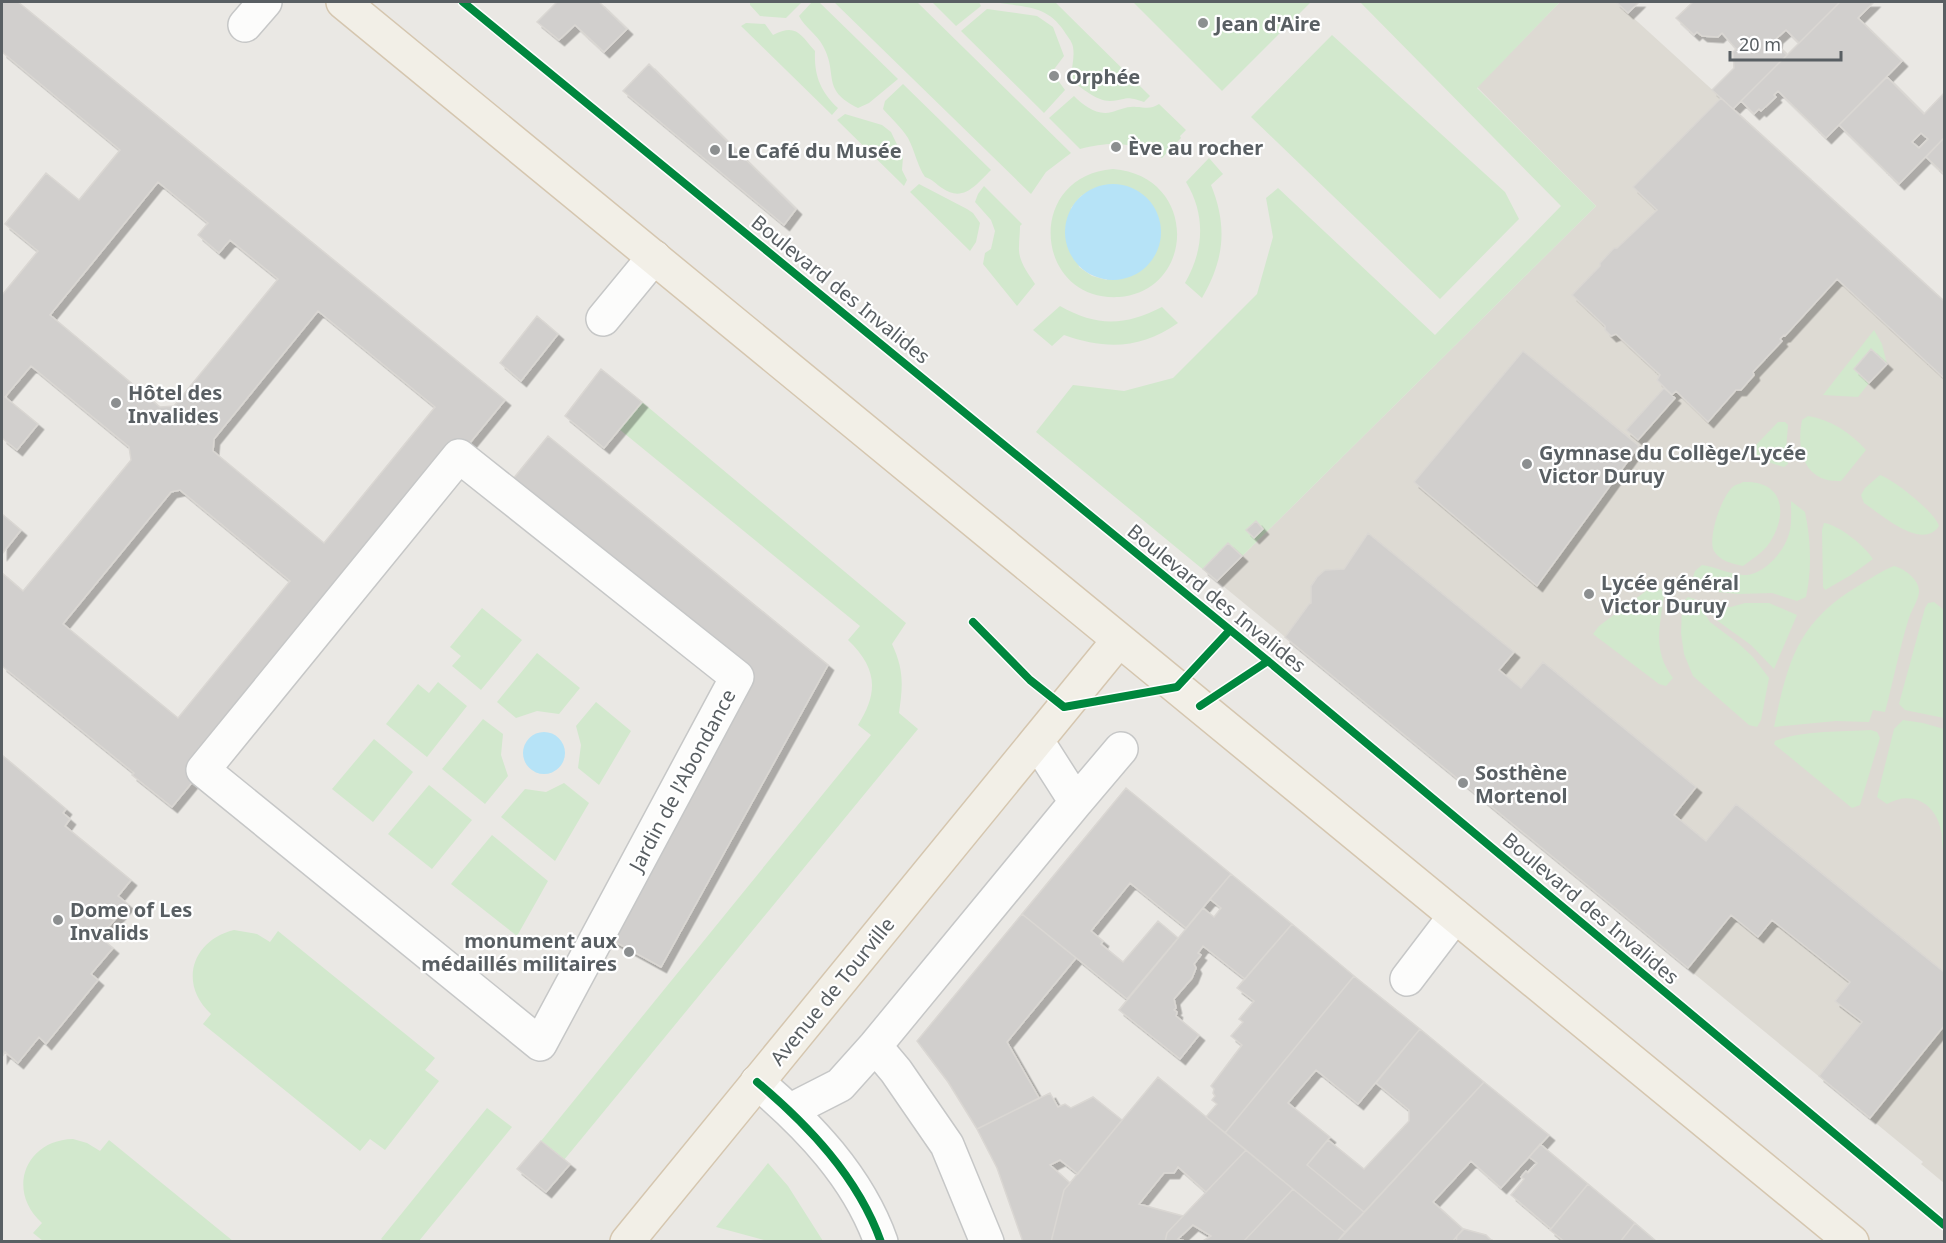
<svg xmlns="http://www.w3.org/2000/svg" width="1946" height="1243" font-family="'Noto Sans',sans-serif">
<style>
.education{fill:#dddad3}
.green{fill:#d2e8cd;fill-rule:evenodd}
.water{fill:#b6e3f7}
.building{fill:#d1cfcd;stroke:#dad7d3;stroke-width:1.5;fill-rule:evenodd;filter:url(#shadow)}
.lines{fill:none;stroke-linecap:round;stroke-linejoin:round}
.minor-casing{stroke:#c6c7c7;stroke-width:36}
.major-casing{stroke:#d5c6af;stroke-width:36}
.minor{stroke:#fcfcfb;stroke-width:33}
.major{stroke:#f2efe7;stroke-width:33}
.cycleway-casing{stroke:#fff;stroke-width:11}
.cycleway{stroke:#00873e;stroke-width:8}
.poi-dot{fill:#8c8f90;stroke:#fff;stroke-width:2}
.labels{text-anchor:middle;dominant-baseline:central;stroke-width:4.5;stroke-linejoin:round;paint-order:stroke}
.poi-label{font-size:20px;font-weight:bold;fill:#595f63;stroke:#fff;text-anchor:start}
.street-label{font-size:20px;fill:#595f63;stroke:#fff}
</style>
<defs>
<filter id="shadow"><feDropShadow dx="5.5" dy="5.5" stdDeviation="0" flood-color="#0004"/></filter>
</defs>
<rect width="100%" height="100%" fill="#eae8e4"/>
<path class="education" d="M1560,2H1616L1944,301V1183L1921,1164L1923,1162L1217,581L1596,206L1477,87Z"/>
<path class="green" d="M750,2H802L786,18L760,16L750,5Z
M812,2H819L898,79L869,103L858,108C820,89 839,75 823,46C817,34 805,28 799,16Z
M834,2H917L1071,153L1046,172L1031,194Z
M932,2H979L981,6L956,26Z
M996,2H1055L1150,96L1144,102C1123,95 1129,100 1110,101C1096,101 1082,88 1071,80C1071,69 1075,58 1073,47C1072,41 1067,36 1064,31C1046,4 1023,8 996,2Z
M1133,2H1311L1222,91Z
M1360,2H1560L1477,88L1596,206L1217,581L1036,432L1073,385L1124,391L1173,378L1257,294L1273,237L1266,198L1278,188L1435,335L1561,206Z
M987,9L1037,16L1053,27L1064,56L1052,72L1065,90L1044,113L961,31Z
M746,23L765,24L773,35C796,23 800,34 815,51C814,75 820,91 838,108L832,115L741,26Z
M1332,35L1505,192L1519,219L1440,299L1251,117Z
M903,84L991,170C976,185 963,203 942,188C936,184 932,179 925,177C917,165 915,151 908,138C901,127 892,119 883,109L885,101Z
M1074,96C1084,106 1097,116 1112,112C1120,110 1127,106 1136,107C1145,107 1150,110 1159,104L1186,130L1180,136L1181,138L1162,158C1132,142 1113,141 1080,149L1049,118Z
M845,114L882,125L891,132L903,157L902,170L907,180L904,186L837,120Z
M1209,158L1223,174L1211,185C1228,227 1224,260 1202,298L1185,283C1204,250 1206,215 1186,182Z
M1113,169C1199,176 1196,291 1119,297C1034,302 1024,176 1113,169ZM1095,188L1107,280L1092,276L1079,267L1071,208L1081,196Z
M919,184L967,209L973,213L980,223L976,242L970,251L910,192Z
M984,186L1022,224L1020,226C1020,233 1019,239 1019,247C1018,261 1028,273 1035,284L1017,306L983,264L985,253L991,249L995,231L991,220L975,202L978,194Z
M1060,306C1097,327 1125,326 1162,307L1178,323C1141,349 1106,350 1064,335L1052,346L1033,330Z
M1874,330L1882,344L1887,364L1871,349L1854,369L1869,383L1858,397L1823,395Z
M642,402L906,623L892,644C904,670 903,685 899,713L918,729L564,1160L541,1141L871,735L858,725C879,692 877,668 848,640L860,626L619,429Z
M1808,416C1831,420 1850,432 1866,450L1841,481C1804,483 1796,450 1802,420Z
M1778,422H1785L1788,425L1786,450L1788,464L1784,467L1754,458L1755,446Z
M1880,475C1894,480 1935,512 1939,526C1922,551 1882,515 1864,503L1861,495L1865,488Z
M1743,482C1786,480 1788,517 1768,545C1762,553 1751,560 1743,566C1731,563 1721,562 1714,551C1707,539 1722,494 1734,486C1737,484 1740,484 1743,482Z
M1791,501L1805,512C1811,540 1812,569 1806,597L1797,601L1772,593L1738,594L1709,591L1699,587L1693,577L1695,571L1702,565C1716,567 1729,574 1743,575C1763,576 1784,552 1789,534C1792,524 1791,512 1791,501Z
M1824,523C1839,525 1865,546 1873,559L1851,575L1825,590L1823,587L1822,530Z
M1894,566C1903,568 1919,579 1919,591C1919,600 1910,612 1908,621C1899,651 1893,682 1885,712L1873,710L1869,722L1836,721L1774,727C1788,661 1797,623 1858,586C1870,579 1881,571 1894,566Z
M1656,587L1661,589L1664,595C1660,627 1652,650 1673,678L1666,686L1659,684L1593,634L1599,626L1650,588Z
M1688,597L1695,599L1710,622L1739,644L1753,657L1769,678L1761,720L1757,727L1749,725L1693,676L1684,654L1681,633L1682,610L1684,601Z
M1934,602L1944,610V718L1905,710L1899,704L1925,608L1928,603Z
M1745,603H1769L1797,615L1774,669L1751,645L1715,619L1712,613L1716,607H1731Z
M482,608L522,640L481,690L452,666L461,656L450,647Z
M537,653L580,688L559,714L537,711L516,718L497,702Z
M438,682L467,706L427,757L386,724L418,684L429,693Z
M596,702L631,731L599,785L578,768L581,745L576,726Z
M483,719L503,734L501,755L508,776L485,804L442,769Z
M1903,720L1923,723L1944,729V853C1941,845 1943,838 1941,830C1935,803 1912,790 1887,804L1877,797L1894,729Z
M1871,730L1877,732L1880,738L1860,805L1852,808L1774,744L1775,741C1804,730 1840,732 1871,730Z
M374,739L413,772L373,822L332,789Z
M564,783L589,803L555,861L501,817L525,789L546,792Z
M429,785L472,820L432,869L388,834Z
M492,835L548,881L517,936L451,884Z
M234,930L257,934L270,942L278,931L435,1058L425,1070L439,1081L385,1150L370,1139L360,1151L203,1024L211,1014C178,984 192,940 234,930Z
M487,1108L512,1127L419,1241H384L381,1239Z
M73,1139L87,1143L100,1151L109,1140L233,1241H43L33,1233L42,1223C6,1191 25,1140 73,1139Z
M768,1163L788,1186L823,1241H768L716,1227Z"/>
<path class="water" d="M1065 232a48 48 0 1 1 96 0a48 48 0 1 1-96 0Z
M523 753a21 21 0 1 1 42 0a21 21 0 1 1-42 0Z"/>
<path class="building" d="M2,2H18L505,400L172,807L132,775L134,773L2,666V573L23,591L131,460L129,447L31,366L5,397L38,424L17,450L2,438V295L38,251L5,224L46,173L79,200L120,150L2,52ZM158,182L208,223L198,235L219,253L230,240L278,279L174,406L160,407L50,315ZM318,311L435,407L324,543L213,451L214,439ZM180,490L290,581L178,718L63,624L171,492Z
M557,2H599L627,29L604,52L575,25L559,40L537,22Z
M1616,2H1639L1628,13Z
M1693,2H1840L1799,43L1786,30L1777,38L1776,44L1787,55L1733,109L1712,90L1734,68L1733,52L1736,49L1722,33L1718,37L1702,36L1697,32L1694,35L1676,18Z
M1840,2H1874L1858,18L1902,61L1826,138L1778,91L1774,95L1776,97L1761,111L1759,109L1754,114L1741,101Z
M649,64L796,209L784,225L623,91Z
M1887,77L1924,114L1944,93V138L1899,184L1839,125ZM1921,133L1928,139L1919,148L1912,142Z
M1721,98L1944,301V378L1837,279L1785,336L1784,335L1780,339L1782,341L1753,372L1754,375L1741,390H1736L1708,422L1676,391L1672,395L1657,380L1660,375L1616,334L1611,336L1605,330V326L1572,295L1600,266V263L1614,248H1617L1657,210L1633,187Z
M1944,138V174L1926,157Z
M537,316L558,334L521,381L500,363Z
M1871,349L1887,364L1869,383L1854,369Z
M1523,351L1639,446L1537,586L1414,482Z
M601,369L642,402L604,448L565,416Z
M1664,388L1675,398L1638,440L1626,430Z
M548,436L828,665L661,967L599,933L737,677L504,490Z
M2,514L21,530L2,554Z
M1256,521L1263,529L1254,538L1246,530Z
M1368,533L1514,652L1499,670L1521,688L1543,662L1696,787L1674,815L1706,841L1736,804L1944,972V1026L1870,1118L1819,1076L1862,1022L1835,1001L1850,982L1772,920L1758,937L1731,915L1688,968L1285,637L1309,604L1311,603V586L1317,577L1325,570L1344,569Z
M1228,543L1242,556L1217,581L1203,569Z
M2,755L66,809L63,813L70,819L65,826L131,880L118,896L128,904L100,937L113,948L91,974L98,980L46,1044L39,1037L18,1063L5,1052L2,1057Z
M1126,788L1231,874L1186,928L1130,883L1091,931L1103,941L1101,944L1123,962L1158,921L1178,938L1127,999L1022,914Z
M1231,874L1292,924L1245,979L1203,946L1198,953L1201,955L1194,964L1196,968L1192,978L1174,999L1176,1008L1174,1010L1177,1012L1176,1016L1199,1035L1180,1059L1119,1010L1203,908L1214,917L1221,908L1210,899Z
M1022,914L1076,958L1007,1042L1039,1098L977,1129L948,1082L917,1041Z
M1292,924L1354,976L1225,1133L1206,1117L1217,1104L1212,1100L1215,1096L1213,1093L1214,1089L1211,1086L1242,1045L1231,1036L1243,1022L1239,1019L1254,1001L1237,988Z
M1354,976L1420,1029L1358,1104L1316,1070L1288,1103L1330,1137L1307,1165L1364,1212L1345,1232L1225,1133Z
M1420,1029L1484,1082L1364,1212L1307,1165L1328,1140L1364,1169L1409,1121V1110L1376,1083Z
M1158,1077L1246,1150L1206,1192L1178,1167L1174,1173H1164L1139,1204L1183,1216L1167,1233L1165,1242H1051L1064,1190Z
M1484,1082L1549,1135L1501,1188L1471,1161L1433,1202L1463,1229L1457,1236L1452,1242H1337Z
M1050,1093L1058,1107L1065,1104L1071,1108L1093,1097L1122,1120L1078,1174L1060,1160L1050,1165L1070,1183L1064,1190L1051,1242H1023L997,1168L977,1129Z
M541,1141L570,1164L546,1192L517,1169Z
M1540,1144L1588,1184L1551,1229L1511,1195L1524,1179L1521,1177L1526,1171L1528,1173L1537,1163L1529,1157Z
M1246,1150L1293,1189L1243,1242H1201L1211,1236L1193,1225L1178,1239L1188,1242H1165L1167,1233Z
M1588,1184L1635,1223L1620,1242H1565L1550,1230Z
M1293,1189L1345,1232L1337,1242H1243Z
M1635,1223L1657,1242H1620Z
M1464,1229L1486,1235L1493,1242H1456L1457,1236Z"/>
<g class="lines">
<g class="minor-casing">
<path id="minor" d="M245,25L265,2
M603,319L654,257
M459,456L737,677L540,1044L203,770Z
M1076,802L1121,749
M1407,979L1455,916
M875,1046L896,1071L947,1145L987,1242
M757,1082C808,1125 858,1177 881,1242
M791,1110L840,1085L875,1046L1076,802L1037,741"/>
</g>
<g class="major-casing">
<path id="major" d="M343,2L1852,1242
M627,1242L1119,640"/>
</g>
<use href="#minor" class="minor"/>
<use href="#major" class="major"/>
<g class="cycleway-casing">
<path id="cycleway" d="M463,2L1268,661L1944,1225
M973,622L1030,680L1064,707L1177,687L1230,630
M1200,706L1268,661
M757,1082C808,1125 858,1177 881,1242"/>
</g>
<use href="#cycleway" class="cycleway"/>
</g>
<g class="poi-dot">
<circle cx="1203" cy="23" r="6"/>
<circle cx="1054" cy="76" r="6"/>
<circle cx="1116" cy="147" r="6"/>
<circle cx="715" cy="150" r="6"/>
<circle cx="116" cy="403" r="6"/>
<circle cx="1527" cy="464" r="6"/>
<circle cx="1589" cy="594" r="6"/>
<circle cx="1463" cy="783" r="6"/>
<circle cx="58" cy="920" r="6"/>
<circle cx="629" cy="952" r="6"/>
</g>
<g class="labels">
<g class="poi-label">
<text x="1215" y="23">Jean d'Aire</text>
<text x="1066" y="76">Orphée</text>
<text x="1128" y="147">Ève au rocher</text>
<text x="727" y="150">Le Café du Musée</text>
<text x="128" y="392">Hôtel des<tspan x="128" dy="23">Invalides</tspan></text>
<text x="1539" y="452">Gymnase du Collège/Lycée<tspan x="1539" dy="23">Victor Duruy</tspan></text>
<text x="1601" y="582">Lycée général<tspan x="1601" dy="23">Victor Duruy</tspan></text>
<text x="1475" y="772">Sosthène<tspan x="1475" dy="23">Mortenol</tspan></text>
<text x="70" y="909">Dome of Les<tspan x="70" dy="23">Invalids</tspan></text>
<text x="617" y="940" text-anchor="end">monument aux<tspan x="617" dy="23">médaillés militaires</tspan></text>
</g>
<g class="street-label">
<text transform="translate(841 289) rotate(39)">Boulevard des Invalides</text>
<text transform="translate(1217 598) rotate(39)">Boulevard des Invalides</text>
<text transform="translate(682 780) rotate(-62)">Jardin de l'Abondance</text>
<text transform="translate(1591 908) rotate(40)">Boulevard des Invalides</text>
<text transform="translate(832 991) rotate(-51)">Avenue de Tourville</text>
</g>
</g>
<rect width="1946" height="1243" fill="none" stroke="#595f63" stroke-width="6"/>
<path d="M1730 51v9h111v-9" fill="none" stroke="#595f63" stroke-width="3"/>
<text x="1739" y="51" font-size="18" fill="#595f63" stroke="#ffffff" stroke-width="4.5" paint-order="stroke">20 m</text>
</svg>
